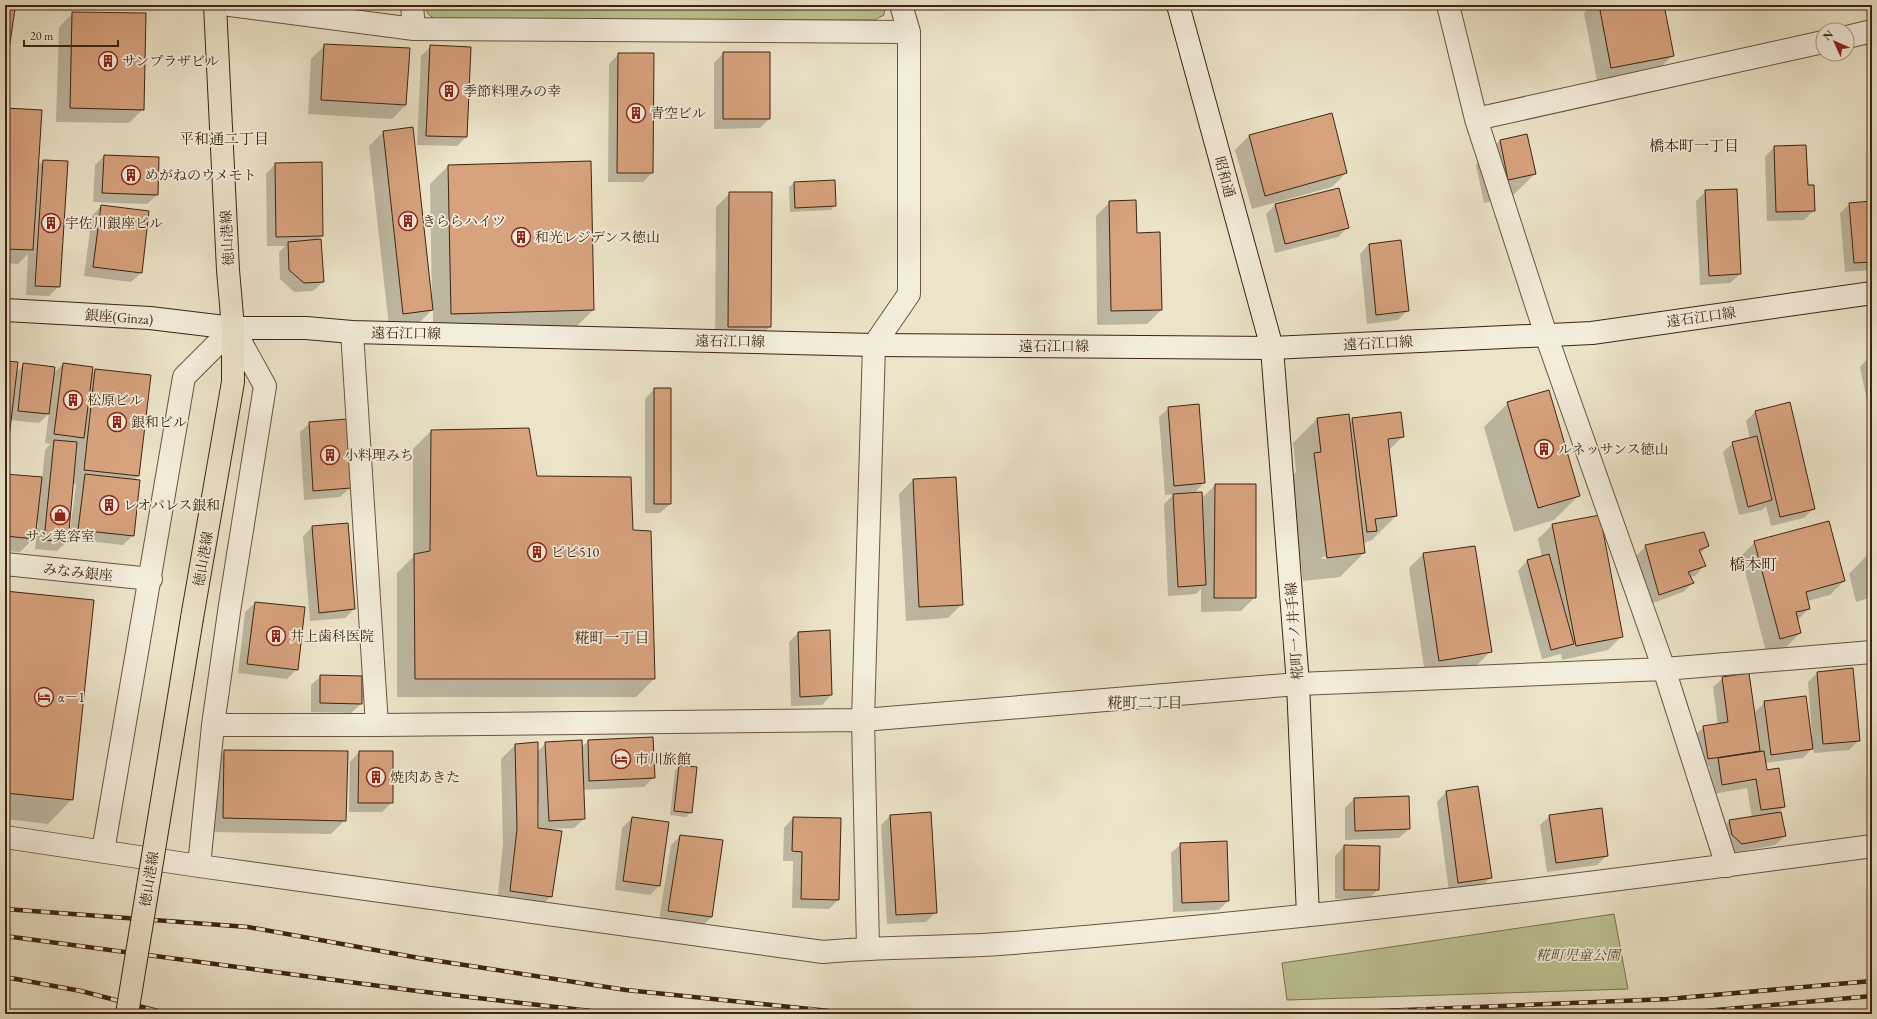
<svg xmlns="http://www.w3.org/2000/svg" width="1877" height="1019" font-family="'EB Garamond','Noto Serif JP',serif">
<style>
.green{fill:#bdc293;stroke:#7e7352}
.shadow{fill:#0003;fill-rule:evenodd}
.building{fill:#d7a27e;stroke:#3e2410}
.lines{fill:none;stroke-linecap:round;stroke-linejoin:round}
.street-casing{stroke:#6a543e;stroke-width:24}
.secondary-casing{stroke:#3e2410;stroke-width:24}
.primary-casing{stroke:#3e2410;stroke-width:24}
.street{stroke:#f3eddc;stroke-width:22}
.secondary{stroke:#f3eddc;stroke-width:22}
.primary{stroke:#ece4c9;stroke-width:22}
.rail-casing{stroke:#3e2410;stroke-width:4.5}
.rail{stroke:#f3eddc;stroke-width:3;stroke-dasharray:9;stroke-linecap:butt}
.primary-bridge-casing{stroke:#3e2410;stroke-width:24;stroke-linecap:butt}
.primary-bridge{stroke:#ece4c9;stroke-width:22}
.labels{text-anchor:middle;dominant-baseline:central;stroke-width:3.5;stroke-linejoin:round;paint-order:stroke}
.poi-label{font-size:14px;fill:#3e2410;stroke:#f3eddc;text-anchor:start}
.street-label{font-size:14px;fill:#3e2410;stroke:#f3eddc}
.park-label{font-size:14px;font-style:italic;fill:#5e4c31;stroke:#f3eddc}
.neighbourhood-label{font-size:15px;fill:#3e2410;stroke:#f3eddc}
.quarter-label{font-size:16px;fill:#3e2410;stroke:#f3eddc}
</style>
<rect width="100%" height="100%" fill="#ece4c9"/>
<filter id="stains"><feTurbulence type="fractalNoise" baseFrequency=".005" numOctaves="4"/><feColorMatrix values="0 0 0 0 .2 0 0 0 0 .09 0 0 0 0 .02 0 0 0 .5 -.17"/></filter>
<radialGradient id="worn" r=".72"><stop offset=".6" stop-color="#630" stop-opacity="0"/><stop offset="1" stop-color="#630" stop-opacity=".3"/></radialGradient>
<path class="green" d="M424,5H885L884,15L874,20L435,19L428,14Z
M1614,914L1628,989L1287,1000L1282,963Z"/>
<path class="shadow" d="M245,5H380L377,8L245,9Z
M1592,5H1663L1673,55L1659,69L1597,81L1584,13Z
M73,13L143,109L129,123L56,122L59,27Z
M325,45L406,105L392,119L308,114L311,59Z
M431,46L466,137L457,146L417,145L421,56Z
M723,53L769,119L760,128L714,129V63Z
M619,54L652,173L643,182H608L609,64Z
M5,109L37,167L43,161L59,286L49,296L26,295L28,254L18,264L5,263Z
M383,132L431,303H432L430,184L448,166L590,162L593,310L575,328L433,332V309L418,324L389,327L369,146Z
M1249,136L1346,173L1332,187L1252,209L1235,150Z
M1500,140L1535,174L1510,198L1484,203L1476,165Z
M1805,146L1807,186L1814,210L1804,220L1767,221L1765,157L1774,147Z
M104,156L158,158L157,195L147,204L93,202L95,165Z
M275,164L322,235L316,241L323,282L313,291L294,292L280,279L279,252L285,246H267L266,174Z
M834,181L835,205L831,210L790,212L789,187L794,183Z
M1706,191L1740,274L1730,283L1700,285L1696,201Z
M730,193L770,327L756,341H715L716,207Z
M1110,202L1136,234L1161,310L1147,324L1097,325L1096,216Z
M1872,202V270L1845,272L1840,213L1850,204Z
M1275,205L1348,227L1338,237L1275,253L1266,214Z
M101,206L141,273L131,282L84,276L92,216Z
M1369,244L1408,310L1398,320L1367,324L1360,254Z
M1869,357H1872V426L1860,367Z
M5,362L16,373L24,365L53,374L63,364L91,374L96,370L150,376L138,476L134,480L133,535L123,545L69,539L76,484H72L67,542L57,551L35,549L38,523H36L34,538L20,552L5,551V475L42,479L45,450L50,444L45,443L49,413L39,423L10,420L5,459Z
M654,389L670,504L660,513H645V399Z
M1508,403L1579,495L1554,520L1514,532L1484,427Z
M1169,408L1204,483L1194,493L1201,499L1215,485H1255V597L1241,611L1201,612V589L1196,594L1168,596L1164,504L1174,494L1165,495L1159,417Z
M1756,411L1814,508L1804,518L1771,526L1766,506L1762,510L1739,515L1723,452L1733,443L1750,439L1746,421Z
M1317,419L1349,423L1353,419L1403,436L1388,451L1396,516L1372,540L1363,543L1364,553L1340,577L1303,581L1290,478L1296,472L1293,443ZM1339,555V557L1322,559V557Z
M310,423L350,488L340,497L304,500L300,432Z
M528,429L536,477L632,531L654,679L636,697H397V573L413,557V449L431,431Z
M913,480L962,604L948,618L906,621L899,494Z
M1552,525L1622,636L1608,650L1562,660L1561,654L1542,659L1518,571L1527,561L1542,557L1538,539Z
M312,527L354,609L345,618L310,621L303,536Z
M1755,542L1844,581L1830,595L1807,601L1809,608L1797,621L1800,633L1786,647L1766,652L1741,556Z
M1646,546H1708L1700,554L1704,566L1695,576L1690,577L1693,583L1683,592L1650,604L1636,556Z
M1872,550V597L1856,602L1849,574Z
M1423,554L1490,652L1476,666L1425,674L1409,568Z
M5,592L72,799L48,824L5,819Z
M255,603L297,669L287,679L238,673L245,612Z
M829,631L831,695L822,705L791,706L789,642L798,633Z
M1817,673L1859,740L1849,750L1814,753L1813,748L1803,758L1765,763L1766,771L1784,807L1777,814L1785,836L1775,845L1732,853L1720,831L1729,821L1752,818L1747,788L1713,794L1709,766L1699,767L1694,736L1704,727L1718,725L1713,687L1723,678L1754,713L1765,702L1812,734L1808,682Z
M321,676L361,704L351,713L311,712V685Z
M652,738L654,777L644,787L583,790L584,819L574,828L549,829L551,896L537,910L497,904L503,844L501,759L515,745L537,752L546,743L581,748L588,741ZM537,805H539V829H537Z
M225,751L345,820L331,834L209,832L211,765Z
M359,752L392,802L382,812H349L350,762Z
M679,766L691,812L686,817L670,815L675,771Z
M1478,787L1490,878L1481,887L1449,892L1437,802L1446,792Z
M1354,799L1409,829L1399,838L1345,840V808Z
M890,816L936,912L926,922L887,924L881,825Z
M1550,816L1607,855L1597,865L1547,872L1540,825Z
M632,818L659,886L650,895L615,890L622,828Z
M793,818L839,899L829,909L792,908L793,861H783L784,828Z
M680,836L722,841L712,917L702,926L659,920L671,845Z
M1181,844L1228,901L1219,910L1173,912L1171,853Z
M1344,846L1378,889L1369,899H1335V856Z"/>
<path class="building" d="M1599,5H1664L1674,56L1611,68Z
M5,8L15,9L5,77Z
M72,12L146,13L144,110L70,108Z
M324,44L410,48L406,105L321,100Z
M430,45L471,47L467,137L426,136Z
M723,52H770V119H723Z
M618,53H654L653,173H617Z
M5,108L42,110L33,250L5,249Z
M1332,113L1347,173L1265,196L1249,135Z
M413,127L433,310L403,314L383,131Z
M1527,134L1536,174L1508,180L1500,140Z
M1806,145L1808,185H1814L1815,211L1776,212L1774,146Z
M104,155L159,157L158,195L102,193Z
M43,160L68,161L60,287L35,286Z
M591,161L594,310L451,314L448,165Z
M322,162L323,236L276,237L275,163Z
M835,180L836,206L795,208L794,182Z
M1339,188L1349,228L1285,244L1275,204Z
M1737,189L1741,274L1709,276L1705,190Z
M729,192H772L771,327H728Z
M1136,200L1137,233L1160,232L1162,310L1111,311L1109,201Z
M1872,201V262L1854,263L1849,203Z
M101,205L149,211L142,273L93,267Z
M321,239L324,282L304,283L289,270L288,242Z
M1401,240L1409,311L1376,315L1369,244Z
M1872,356V373L1868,357Z
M5,361L18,362L6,463H5Z
M23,363L55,367L49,414L18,411Z
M63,363L93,367L84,438L54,434Z
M95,369L151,375L139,476L84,470Z
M654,388H671V504H654Z
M1549,390L1580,496L1538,508L1507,402Z
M1790,402L1815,509L1780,517L1755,411Z
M1199,404L1205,483L1174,486L1168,407Z
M1401,412L1404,437L1388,439L1397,516L1375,519L1377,531L1367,532L1352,418Z
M1349,414L1365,553L1327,558L1314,453L1321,452L1317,418Z
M347,419L351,488L313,491L309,422Z
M529,428L537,476L631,477L633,530L651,531L655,679H415L414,554L430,551L431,430Z
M1757,436L1772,500L1748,507L1732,442Z
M54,440L77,442L68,542L44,540Z
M5,474L42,477L35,539L5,536Z
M85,474L140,480L134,536L78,530Z
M956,477L963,605L919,607L913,479Z
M1215,484H1256V598H1214Z
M1202,492L1206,585L1178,587L1173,494Z
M1600,515L1623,637L1576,646L1552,524Z
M1829,521L1845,581L1806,592L1810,609L1796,612L1801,633L1780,639L1754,541Z
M348,523L355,609L319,613L312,526Z
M1704,532L1709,546L1699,550L1706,566L1688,572L1694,583L1659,595L1645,545Z
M1475,546L1492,652L1439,661L1423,553Z
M1549,554L1574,644L1551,650L1527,560Z
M5,591L94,600L73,800L5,793Z
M255,602L305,607L298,670L247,664Z
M830,630L832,695L800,697L798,632Z
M1853,668L1860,741L1823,744L1817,672Z
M1749,673L1760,751L1708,759L1703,726L1728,722L1722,677Z
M320,675L362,676V704L320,703Z
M1806,696L1813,749L1771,755L1764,701Z
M653,737L655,778L589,781L588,740Z
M582,740L585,819L549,821L545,742Z
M538,742V828L562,831L552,897L510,891L517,829L515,744Z
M224,750L348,751L346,821L223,818Z
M359,751H393V803H358Z
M1764,751L1767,770L1779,768L1785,807L1761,810L1756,779L1722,785L1718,758Z
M679,765L697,767L692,813L674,811Z
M1478,786L1492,878L1458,883L1446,791Z
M1409,796L1410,829L1355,831L1354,798Z
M1602,808L1608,856L1556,863L1549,815Z
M931,812L937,913L896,915L890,815Z
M1781,812L1786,836L1742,844L1732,835L1729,820Z
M632,817L669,822L660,886L623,881Z
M793,817L841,818L839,900L801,899L802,852L792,851Z
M680,835L723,840L712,917L668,911Z
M1227,841L1229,901L1182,903L1180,843Z
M1344,845L1380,846L1379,890H1344Z"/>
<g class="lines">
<g class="street-casing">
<path id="street" d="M230,5L414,29L909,32
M412,5L414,29
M1448,5L1476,119L1546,335L1664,669L1727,866
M1847,37L1872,31
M1476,119L1823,42
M352,332L377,725
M5,564L151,579
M213,725H377L863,720L1298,684L1664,669L1872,652
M5,837L199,866L823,952C886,946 950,948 1013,943C1300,920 1587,885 1872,846
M103,851L184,377L233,328L265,386L230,605L213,725L199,866
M868,948L863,720L874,345L909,294V32L901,5"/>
</g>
<g class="secondary-casing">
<path id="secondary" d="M1178,5L1272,348L1298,684L1308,915
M5,310L150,318L233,328H306L352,332L874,345L1272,348L1592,333L1872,293"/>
</g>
<g class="primary-casing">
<path id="primary" d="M192,618L233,382V328L228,270L215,5"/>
</g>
<use href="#street" class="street"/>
<use href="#secondary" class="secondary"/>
<use href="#primary" class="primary"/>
<g class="rail-casing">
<path id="rail" d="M5,909L248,927L419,958L626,990L829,1011L895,1014
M5,936L417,991L591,1011L632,1014
M5,977L81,991L169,1014
M1309,1014L1668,999L1872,981
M1672,1014L1872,996"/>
</g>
<use href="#rail" class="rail"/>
<g class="primary-bridge-casing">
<path id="primary-bridge" d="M127,1014L192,618"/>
</g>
<use href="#primary-bridge" class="primary-bridge"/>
</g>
<defs>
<g id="building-ring" transform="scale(1)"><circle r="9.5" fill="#f3eddc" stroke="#8f2418" stroke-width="1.5"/><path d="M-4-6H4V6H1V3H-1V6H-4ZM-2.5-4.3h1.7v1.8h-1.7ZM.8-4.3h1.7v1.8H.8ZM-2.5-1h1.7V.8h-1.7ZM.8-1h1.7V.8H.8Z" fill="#8f2418"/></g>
<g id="shop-ring" transform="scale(1)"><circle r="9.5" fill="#f3eddc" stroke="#8f2418" stroke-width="1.5"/><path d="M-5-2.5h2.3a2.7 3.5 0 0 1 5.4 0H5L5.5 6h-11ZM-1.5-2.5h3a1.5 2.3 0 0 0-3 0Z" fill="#8f2418"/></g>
<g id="hotel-ring" transform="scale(1)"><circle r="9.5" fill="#f3eddc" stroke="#8f2418" stroke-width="1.5"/><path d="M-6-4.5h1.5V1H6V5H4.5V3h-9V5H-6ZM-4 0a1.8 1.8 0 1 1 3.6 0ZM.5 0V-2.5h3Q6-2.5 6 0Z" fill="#8f2418"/></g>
</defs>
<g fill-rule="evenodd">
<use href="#building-ring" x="108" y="61"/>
<use href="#building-ring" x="449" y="91"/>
<use href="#building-ring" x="636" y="113"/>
<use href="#building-ring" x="131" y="175"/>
<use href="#building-ring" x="408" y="221"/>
<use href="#building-ring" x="51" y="223"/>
<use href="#building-ring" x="521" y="237"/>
<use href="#building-ring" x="73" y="400"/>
<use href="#building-ring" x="117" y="422"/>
<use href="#building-ring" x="1544" y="449"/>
<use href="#building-ring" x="330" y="455"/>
<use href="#building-ring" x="109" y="505"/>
<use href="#shop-ring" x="60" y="515"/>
<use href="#building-ring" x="537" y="552"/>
<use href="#building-ring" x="276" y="636"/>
<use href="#hotel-ring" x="44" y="697"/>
<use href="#hotel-ring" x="621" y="759"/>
<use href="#building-ring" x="376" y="777"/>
</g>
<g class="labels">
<g class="poi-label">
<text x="122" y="61">サンプラザビル</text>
<text x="463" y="91">季節料理みの幸</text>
<text x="650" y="113">青空ビル</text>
<text x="145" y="175">めがねのウメモト</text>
<text x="422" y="221">きららハイツ</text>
<text x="65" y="223">宇佐川銀座ビル</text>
<text x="535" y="237">和光レジデンス徳山</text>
<text x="87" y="400">松原ビル</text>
<text x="131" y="422">銀和ビル</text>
<text x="1558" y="449">ルネッサンス徳山</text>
<text x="344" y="455">小料理みち</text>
<text x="123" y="505">レオパレス銀和</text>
<text x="60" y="536" text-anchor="middle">サン美容室</text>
<text x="551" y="552">ピピ510</text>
<text x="290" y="636">井上歯科医院</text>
<text x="58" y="697">α－1</text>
<text x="635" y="759">市川旅館</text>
<text x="390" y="777">焼肉あきた</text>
</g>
<g class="street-label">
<text transform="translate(1225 177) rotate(75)">昭和通</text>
<text transform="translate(227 238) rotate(-93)">徳山港線</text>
<text transform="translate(119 317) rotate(4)">銀座(Ginza)</text>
<text transform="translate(1701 317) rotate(-8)">遠石江口線</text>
<text transform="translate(406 333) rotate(1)">遠石江口線</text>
<text transform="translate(730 341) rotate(1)">遠石江口線</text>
<text transform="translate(1378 343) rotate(-3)">遠石江口線</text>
<text x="1054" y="346">遠石江口線</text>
<text transform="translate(203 559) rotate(-80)">徳山港線</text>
<text transform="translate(78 572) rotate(6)">みなみ銀座</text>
<text transform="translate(1294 631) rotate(-94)">椛町一ノ井手線</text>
<text transform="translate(149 879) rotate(-81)">徳山港線</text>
</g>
<g class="park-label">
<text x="1578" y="955">糀町児童公園</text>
</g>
<g class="neighbourhood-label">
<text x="224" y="138">平和通二丁目</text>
<text x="1694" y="145">橋本町一丁目</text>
<text x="612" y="637">糀町一丁目</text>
<text x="1145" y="702">糀町二丁目</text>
</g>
<g class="quarter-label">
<text x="1753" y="564">橋本町</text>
</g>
</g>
<rect width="1877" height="1019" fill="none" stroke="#ece4c9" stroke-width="20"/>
<rect x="6" y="6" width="1865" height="1007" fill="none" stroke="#3e2410" stroke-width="2"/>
<rect x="10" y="10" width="1857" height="999" fill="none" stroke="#3e2410"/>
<g transform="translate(1835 42) rotate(315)"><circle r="19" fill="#f3eddc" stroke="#ab9d8a"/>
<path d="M0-3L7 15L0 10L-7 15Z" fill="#8f2418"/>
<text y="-6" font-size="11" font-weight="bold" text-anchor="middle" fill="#3e2410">N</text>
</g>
<path d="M24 40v6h94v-6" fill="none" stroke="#3e2410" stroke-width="2"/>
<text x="30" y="40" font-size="12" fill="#3e2410" stroke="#f3eddc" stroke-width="3" paint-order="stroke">20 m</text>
<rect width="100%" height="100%" filter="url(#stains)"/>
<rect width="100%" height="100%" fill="url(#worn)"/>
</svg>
